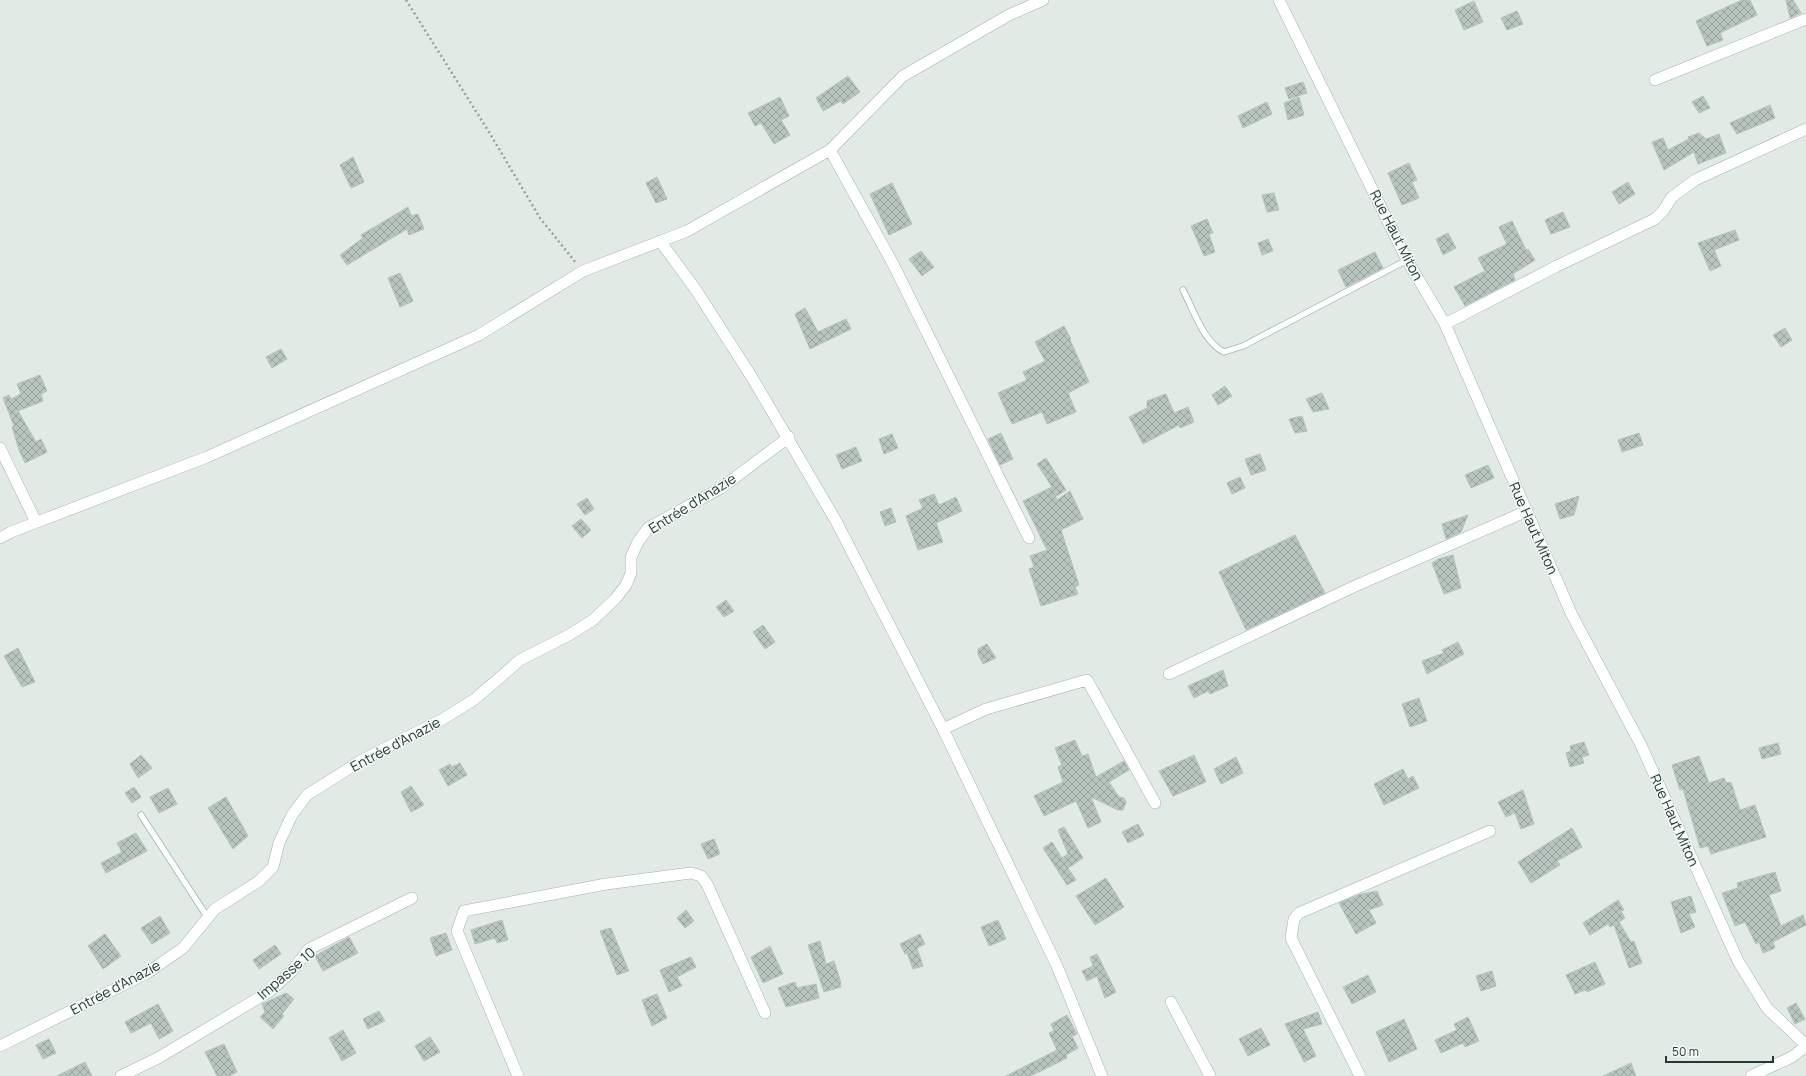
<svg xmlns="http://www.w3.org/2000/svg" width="1806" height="1076" font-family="Manrope,sans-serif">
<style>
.building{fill:url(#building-cross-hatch);stroke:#b5c3bd}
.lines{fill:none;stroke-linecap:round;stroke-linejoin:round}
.lane-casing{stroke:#a5b1ad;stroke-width:7}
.street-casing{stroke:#a5b1ad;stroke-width:12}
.path{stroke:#86aa9d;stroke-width:2.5;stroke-dasharray:2 3;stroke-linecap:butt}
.lane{stroke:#fff;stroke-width:5.5}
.street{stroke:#fff;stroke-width:11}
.labels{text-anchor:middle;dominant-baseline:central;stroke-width:3;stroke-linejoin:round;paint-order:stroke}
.street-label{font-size:14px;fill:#243933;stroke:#f2f7f5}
</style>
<defs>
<pattern id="building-cross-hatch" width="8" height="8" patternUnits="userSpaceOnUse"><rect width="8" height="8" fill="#b8c5bf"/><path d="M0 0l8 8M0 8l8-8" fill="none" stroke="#95a19c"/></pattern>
</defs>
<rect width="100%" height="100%" fill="#e2eae6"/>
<path class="building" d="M1742,0H1750L1757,15L1720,33L1723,40L1707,46L1696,21Z
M1786,0H1793L1801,13L1790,18Z
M1474,1L1483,22L1464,30L1455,10Z
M1517,11L1523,24L1507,30L1501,18Z
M848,76L860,92L843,104L841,101L823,111L816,98Z
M1303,82L1307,93L1289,99L1285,88Z
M1703,96L1710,108L1699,113L1692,102Z
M780,97L789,116L781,120L790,135L774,144L761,123L755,126L748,113Z
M1299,97L1304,115L1288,120L1284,103Z
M1267,102L1272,114L1243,128L1238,116Z
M1770,105L1775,118L1737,134L1730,123Z
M1699,133L1706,139L1719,134L1726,153L1698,164L1694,152L1664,170L1652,142L1663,138L1668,150L1689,139L1688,137Z
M353,157L364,182L351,188L340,165Z
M1409,163L1417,180L1412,182L1419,198L1402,205L1388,173Z
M657,177L667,199L656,203L646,183Z
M1628,182L1635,194L1619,204L1612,192Z
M892,183L912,224L889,235L870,194Z
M1274,193L1279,210L1267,212L1262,195Z
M408,207L411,216L418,214L424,229L409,235L407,229L347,265L340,255L363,238L361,235Z
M1563,212L1570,227L1551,234L1545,220Z
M1207,219L1213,233L1209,234L1215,252L1204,256L1191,226Z
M1512,221L1526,250L1528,249L1535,260L1513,274L1515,280L1465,306L1454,287L1485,271L1478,258L1507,244L1499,227Z
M1735,230L1739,240L1714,250L1721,266L1710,271L1698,243Z
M1448,233L1456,248L1443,255L1436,239Z
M1268,239L1273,251L1262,255L1258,243Z
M921,251L934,267L922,276L909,259Z
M1375,252L1383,268L1346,287L1338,270Z
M400,273L413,301L400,307L388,278Z
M805,308L818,332L846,319L851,329L810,349L795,314Z
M1064,326L1071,339L1070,340L1089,382L1068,393L1076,412L1047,424L1042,412L1012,424L998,393L1027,380L1023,372L1045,361L1035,342Z
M1785,328L1792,340L1781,347L1773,335Z
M281,349L287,359L272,368L266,357Z
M40,375L47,391L41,394L43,401L18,411L36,442L41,439L47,452L25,463L19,450L12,427L14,426L3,398L9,395L11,399L21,394L17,384Z
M1225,386L1232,396L1218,405L1212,395Z
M1322,393L1329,409L1313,412L1306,399Z
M1166,394L1174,413L1188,407L1194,422L1180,428L1179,425L1143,444L1129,417L1147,408V401Z
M1302,416L1307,431L1295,433L1289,419Z
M1001,433L1013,459L1000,465L988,439Z
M1639,433L1643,445L1622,452L1618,440Z
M892,434L898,448L884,454L879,439Z
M856,447L862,461L842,469L836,455Z
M1260,454L1266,470L1251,475L1245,459Z
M1046,458L1066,490L1057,496L1053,489L1057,500L1070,491L1083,519L1061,530L1079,585L1075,587L1078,594L1041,606L1029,569L1034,567L1030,556L1047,550L1023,501L1052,487L1037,464Z
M1488,465L1494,478L1471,488L1465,475Z
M1240,477L1245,488L1232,494L1227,483Z
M934,494L939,505L956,497L962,511L936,523L943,542L918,550L906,516L923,508L919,500Z
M1579,496L1574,515L1560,519L1555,504Z
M587,498L594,509L585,515L577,504Z
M891,508L896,522L885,526L880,512Z
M1468,515L1461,532L1446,539L1442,524Z
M581,519L591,530L582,538L572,526Z
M1295,535L1325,593L1246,630L1219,572Z
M1453,555L1461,588L1444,594L1432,563L1438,559Z
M726,600L734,611L724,617L716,607Z
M763,625L775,642L765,649L753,632Z
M1458,642L1464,654L1427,674L1422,661L1444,653L1442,650Z
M987,644L996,658L983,664L978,654V649Z
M18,648L35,682L22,687L4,656Z
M1223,670L1228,686L1210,694L1208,691L1194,698L1188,686Z
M1419,698L1427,721L1410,727L1402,704Z
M1075,740L1082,756L1088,754L1096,777L1124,761L1129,770L1109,782L1119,797L1124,798L1126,802L1123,810H1118L1091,797L1101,822L1088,828L1076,801L1044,816L1034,796L1063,782L1058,767L1062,765L1055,748Z
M1584,742L1589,755L1582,757L1584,763L1570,767L1566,753L1571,751L1570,746Z
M1778,743L1781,754L1762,759L1759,748Z
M141,755L152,768L138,778L130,764Z
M1194,755L1206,782L1173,796L1159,771Z
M1699,756L1709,783L1724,778L1726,783L1731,782L1740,810L1755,805L1766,837L1711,854L1708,846L1700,848L1683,789L1680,790L1672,765Z
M1236,757L1243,773L1221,784L1214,769Z
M460,763L467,775L448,786L439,770L450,764L452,767Z
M1403,769L1408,779L1413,776L1419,788L1384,805L1374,784Z
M411,786L424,805L411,812L401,792Z
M134,787L141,797L132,803L125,793Z
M168,788L177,804L159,813L150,797Z
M1523,790L1534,824L1521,829L1515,813L1506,817L1498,802Z
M226,797L248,836L233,849L208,808Z
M1138,824L1144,835L1128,843L1122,832Z
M1064,827L1083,858L1068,868L1076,880L1067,885L1043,848L1052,842L1062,858L1068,854L1058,830Z
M1572,828L1582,847L1557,861L1560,865L1531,883L1518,862Z
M136,833L147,851L106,873L101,863L122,852L117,843Z
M714,839L720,854L708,859L701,844Z
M1775,872L1781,891L1769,895L1781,926L1803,915L1806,925L1773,942L1775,948L1763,953L1759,942L1756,944L1745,922L1735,926L1722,893L1738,888L1737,883Z
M1106,878L1124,907L1095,925L1076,896Z
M1377,891L1383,905L1369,910L1376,923L1356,934L1339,903L1361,894Z
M1691,896L1696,912L1689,914L1695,927L1681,933L1671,902Z
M1618,900L1624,910L1621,911L1625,918L1619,922L1631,942L1634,941L1642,963L1629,968L1614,925L1610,927L1608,924L1590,935L1583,923Z
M686,910L694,921L685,928L677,918Z
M160,916L170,933L152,944L141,928Z
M502,920L508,940L497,943L495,938L475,944L471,930Z
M998,920L1006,939L989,946L981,927Z
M611,928L629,971L617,975L600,931Z
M446,933L452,950L436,956L430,938Z
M105,934L121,956L103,969L88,946Z
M920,934L925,944L917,948L923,966L913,969L907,953L905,954L900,944Z
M349,937L358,953L323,971L315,956Z
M820,941L826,964L834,961L841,983L840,984L841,987L824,992L808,945Z
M275,945L281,954L259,969L253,960Z
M770,946L783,974L763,983L751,957Z
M1097,954L1116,992L1105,998L1097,976L1087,981L1082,971L1093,966L1090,957Z
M691,957L696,967L677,977L682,986L669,992L660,970Z
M1595,962L1605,984L1587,992L1585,990L1575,994L1566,975Z
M1492,971L1496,986L1481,991L1476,976Z
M1368,975L1376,992L1352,1004L1343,987Z
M795,982L797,988L816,984L819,998L786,1007L778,988Z
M286,993L294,999L282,1014L284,1016L273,1029L260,1017L265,1012L262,1004Z
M657,994L667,1018L652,1026L642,1000Z
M1796,1003L1805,1019L1795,1024L1787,1008Z
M158,1004L173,1031L159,1039L151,1023L131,1033L125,1022Z
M379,1011L385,1021L368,1029L363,1019Z
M1318,1012L1322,1024L1303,1029L1316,1056L1304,1062L1285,1024Z
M1067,1015L1077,1034L1072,1036L1078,1048L1066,1055L1067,1058L1031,1076H1006L1057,1050L1049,1033L1054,1031L1051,1024Z
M1468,1017L1479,1041L1465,1047L1463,1043L1441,1053L1435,1040L1457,1030L1454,1024Z
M1404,1019L1417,1049L1389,1062L1376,1032Z
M1261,1028L1270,1045L1248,1056L1239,1039Z
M343,1030L356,1053L342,1061L329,1038Z
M430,1037L440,1052L424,1061L415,1046Z
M49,1039L56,1053L43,1059L36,1045Z
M224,1044L237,1072L229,1076H217L205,1052Z
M85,1062L92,1076H57Z
M1631,1063L1636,1076H1603Z"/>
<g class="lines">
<g class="lane-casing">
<path id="lane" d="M1183,290C1193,309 1204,343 1224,352L1243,346L1407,260
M141,815L208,918"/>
</g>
<g class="street-casing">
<path id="street" d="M1279,0L1407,260L1445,324L1572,615L1641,745L1738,961L1767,1008L1806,1045
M1655,80L1806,19
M830,150L892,262L1029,538
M660,241L696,290L753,379L836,521L943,729L1057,966L1102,1076
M1445,324L1557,266L1655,219L1663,211L1672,197L1695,180L1806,129
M0,448L36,522
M0,538L11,532L207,457L479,335L583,271L687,231L830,150L903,76L1009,15L1043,0
M1169,674L1353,587L1527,511
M943,729L986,709L1087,680L1155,803
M1171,1002L1210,1076
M0,1046L147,973L183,948L215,909L259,881L273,867L279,843L292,815L307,795L362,760L443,719L475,699L520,660L569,635L593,620L616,598L626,585L631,573V557L638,542L648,528L721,488L789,437
M121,1076L158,1058L270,991L291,972L309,949L412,898
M518,1076L457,931L464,911L606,884L691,873L701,876L707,884L765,1013
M1360,1076L1291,938L1294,919L1299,913L1490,831
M1751,1076L1792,1057L1806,1046"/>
</g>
<path class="path" d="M406,0L489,132L540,218L576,263"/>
<use href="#lane" class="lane"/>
<use href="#street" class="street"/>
</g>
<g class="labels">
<g class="street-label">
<text transform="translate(1397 235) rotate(63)">Rue Haut Miton</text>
<text transform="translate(692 503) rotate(-32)">Entrée d'Anazie</text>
<text transform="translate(1534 528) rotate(66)">Rue Haut Miton</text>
<text transform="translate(395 744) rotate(-28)">Entrée d'Anazie</text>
<text transform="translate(1675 820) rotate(66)">Rue Haut Miton</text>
<text transform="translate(286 973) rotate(-41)">Impasse 10</text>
<text transform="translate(115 987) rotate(-28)">Entrée d'Anazie</text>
</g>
</g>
<path d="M1666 1056v6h107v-6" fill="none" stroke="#243933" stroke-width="2"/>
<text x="1672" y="1056" font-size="12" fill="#243933" stroke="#f2f7f5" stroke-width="3" paint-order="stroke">50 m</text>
</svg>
